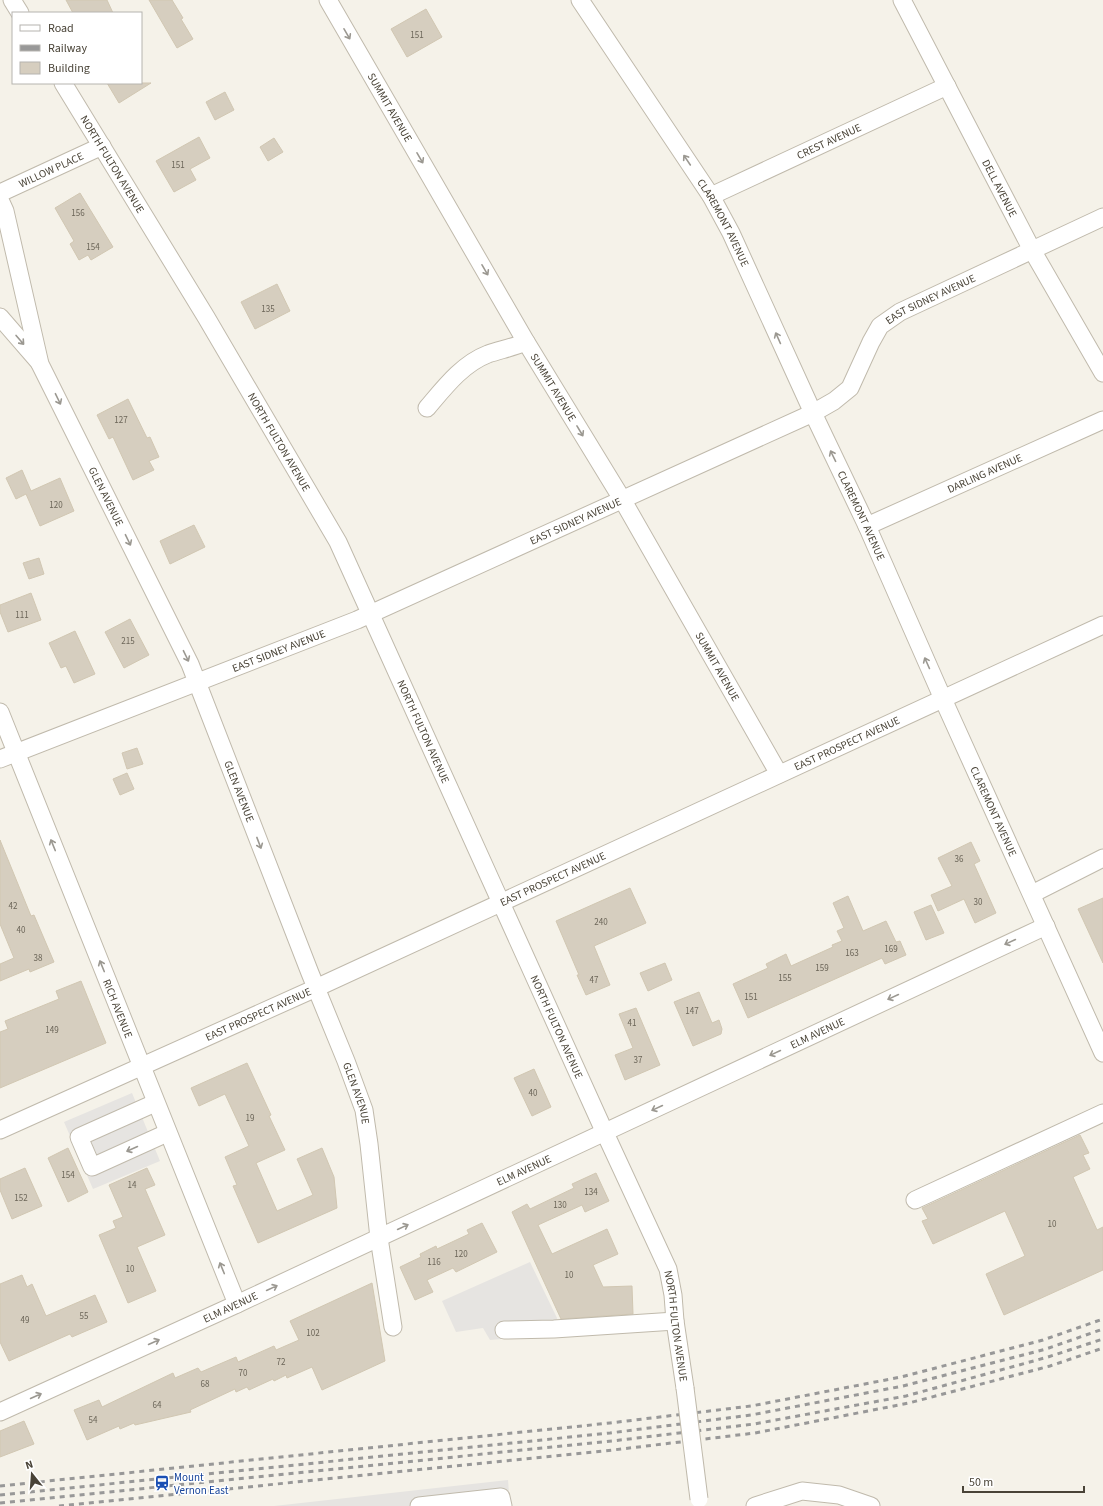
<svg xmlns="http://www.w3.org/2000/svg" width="1103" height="1506" font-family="'Source Sans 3',sans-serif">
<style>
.parking{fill:#e6e4e1}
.building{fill:#d6cebf;stroke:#d1c7b2}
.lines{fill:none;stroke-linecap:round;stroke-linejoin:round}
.minor-casing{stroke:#c0baac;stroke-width:19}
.minor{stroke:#fff;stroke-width:17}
.rail{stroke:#989898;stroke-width:3;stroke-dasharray:5 5;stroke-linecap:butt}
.minor-bridge-casing{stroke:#c0baac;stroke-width:19;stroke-linecap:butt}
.minor-bridge{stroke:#fff;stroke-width:17}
.oneway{stroke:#9b9891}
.labels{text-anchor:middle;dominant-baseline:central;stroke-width:3;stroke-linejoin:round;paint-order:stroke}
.number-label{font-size:9px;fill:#6c6659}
.street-label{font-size:11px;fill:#494337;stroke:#fff}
.transit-label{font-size:11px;fill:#164399;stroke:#fff;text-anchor:start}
</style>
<rect width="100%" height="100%" fill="#f5f2e9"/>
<path class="parking" d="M132,1093L160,1161L93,1189L64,1122Z
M530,1262L557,1318L555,1334L490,1340L483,1328L456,1332L442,1301Z
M508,1480L510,1506H274Z"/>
<path class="building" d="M66,0H107L113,13H73Z
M149,0H172L183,18L181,19L193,39L177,48Z
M426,9L442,37L407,57L391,29Z
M107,83H151L119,103Z
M225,92L234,110L215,120L206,102Z
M199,137L210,158L190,169L196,180L174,192L156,161Z
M274,138L283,152L268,161L260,147Z
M80,193L113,247L91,260L88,255L79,260L70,244L74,241L55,208Z
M277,284L290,311L255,329L241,302Z
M128,399L147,438L150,437L159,457L149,461L154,470L133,480L113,437L109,439L97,415Z
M22,470L31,491L60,478L74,511L40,526L26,494L16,499L6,478Z
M194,525L205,547L170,564L160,541Z
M39,558L44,574L29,579L23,563Z
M31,593L41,620L8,632L0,612V605Z
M130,619L149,655L124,668L105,632Z
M75,631L95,674L74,683L66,666L61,668L49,643Z
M137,748L143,764L127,769L122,753Z
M127,773L134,789L120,795L113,779Z
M0,840L31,916L34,915L54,962L30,972L29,969L0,981V964L14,958L0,924Z
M971,842L980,861L974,864L996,913L975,923L964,899L938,911L931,895L952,886L938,858Z
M630,888L646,923L594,946L610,985L586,995L577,975H579L556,921Z
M848,896L863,931L886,921L896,942L900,941L906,955L885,964L882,958L748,1018L733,984L768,968L766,964L786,954L791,966L833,947L832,945L842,941L837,931L844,928L833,903Z
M1103,898V963L1078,909Z
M931,905L944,933L926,940L914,912Z
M665,963L672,980L648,991L640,973Z
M81,981L106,1043L0,1088V1032L8,1029L5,1021L59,999L56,991Z
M699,992L712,1023L719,1020L722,1029L721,1034L693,1046L674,1002Z
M636,1008L660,1065L625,1080L615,1055L633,1048L619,1014Z
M247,1063L271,1115L269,1116L285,1150L256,1163L277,1211L313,1195L297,1159L322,1148L334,1177L337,1208L258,1243L233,1186L237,1185L225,1157L249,1146L225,1094L199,1106L191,1088Z
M534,1069L551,1107L532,1116L514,1078Z
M1080,1135L1089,1153L1083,1155L1090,1169L1073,1177L1097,1230L1103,1227V1270L1004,1315L986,1274L1025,1256L1005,1211L933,1244L922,1221L928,1219L922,1208Z
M68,1148L88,1192L68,1202L48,1158Z
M25,1168L42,1206L12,1219L0,1190V1179Z
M147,1168L155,1185L145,1189L165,1235L137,1247L156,1291L128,1303L99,1235L116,1228L113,1221L123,1217L109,1185Z
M596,1173L609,1201L585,1212L582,1205L538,1225L552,1254L607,1229L618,1254L593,1265L603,1287L632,1286L633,1314L561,1319L512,1212L527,1204L530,1209L574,1188L572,1184Z
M482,1223L497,1252L456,1272L453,1268L427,1280L433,1292L415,1300L400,1267L421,1257L420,1254L436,1246L437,1249L469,1234L467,1230Z
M22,1275L27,1287L32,1284L46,1316L95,1295L107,1322L72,1337L70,1334L9,1361L0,1342V1284Z
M372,1283L385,1361L322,1390L312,1367L287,1378L286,1375L274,1381L273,1379L249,1390L247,1387L236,1392L235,1389L190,1410L191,1412L135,1425L134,1423L120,1429L119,1426L87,1440L74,1410L99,1400L102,1407L173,1373L175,1378L198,1368L201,1372L236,1357L238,1362L274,1346L276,1350L299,1340L290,1321Z
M24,1421L34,1444L0,1457V1431Z"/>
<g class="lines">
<g class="minor-casing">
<g id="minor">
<path d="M12,0L20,13"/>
<path id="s1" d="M328,0L526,342L622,499L779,774"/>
<path id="s2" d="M580,0L711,196L731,233L813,413L867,526L943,699L1103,1053"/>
<path id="s3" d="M902,0L1032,250L1103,373"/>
<path id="s4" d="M63,83L206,317L338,542L605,1133L668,1269L673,1295L675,1321L685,1388"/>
<path id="s5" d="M0,193L102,146"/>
<path id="s6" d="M711,196L947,86"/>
<path id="s7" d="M0,200L5,211L40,364L190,664L310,973L346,1061L364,1110L369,1144L379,1238L393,1327"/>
<path d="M0,317L39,362"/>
<path d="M427,408C444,388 462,364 488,354C500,350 514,347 526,342"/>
<path id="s8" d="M867,526L1103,420"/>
<path id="s9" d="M0,712C79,910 157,1108 237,1304"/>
<path id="s10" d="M0,759L357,620L813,413L834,401L850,388L871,342L880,326L900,312L1103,217"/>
<path d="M1032,894L1103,858"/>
<path d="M155,1103L79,1137L92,1167L167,1133"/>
<path id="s11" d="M0,1130L316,988L1103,625"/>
<path d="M915,1200L1103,1113"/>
<path d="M504,1330L554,1329L675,1321"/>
<path id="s12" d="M0,1412L237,1304L1046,926"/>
<path d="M419,1506L501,1497L503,1506"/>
<path d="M755,1506L802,1491L839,1495L871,1506"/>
</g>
</g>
<use href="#minor" class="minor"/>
<path class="rail" d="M0,1486L610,1423L751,1406L901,1377L1043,1340L1103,1319
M0,1495L610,1433L751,1415L903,1386L1046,1349L1103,1329
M0,1503L612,1441L754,1424L906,1396L1048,1357L1103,1339
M59,1506L613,1450L755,1433L909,1403L1050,1366L1103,1348"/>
<g class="minor-bridge-casing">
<path id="minor-bridge" d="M685,1388L699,1499"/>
</g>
<use href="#minor-bridge" class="minor-bridge"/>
</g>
<defs><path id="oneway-shaft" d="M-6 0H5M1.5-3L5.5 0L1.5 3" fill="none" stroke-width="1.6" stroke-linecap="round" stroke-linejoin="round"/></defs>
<g class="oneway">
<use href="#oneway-shaft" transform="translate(347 34) rotate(60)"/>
<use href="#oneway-shaft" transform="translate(420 158) rotate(60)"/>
<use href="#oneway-shaft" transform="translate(687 160) rotate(-124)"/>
<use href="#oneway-shaft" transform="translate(485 270) rotate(60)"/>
<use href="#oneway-shaft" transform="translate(778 338) rotate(-114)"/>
<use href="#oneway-shaft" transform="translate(20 340) rotate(49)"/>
<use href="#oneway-shaft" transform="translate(58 399) rotate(64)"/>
<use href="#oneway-shaft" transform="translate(580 431) rotate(59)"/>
<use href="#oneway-shaft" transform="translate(833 456) rotate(-116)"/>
<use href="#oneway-shaft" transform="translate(128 540) rotate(64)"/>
<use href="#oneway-shaft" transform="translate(186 656) rotate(64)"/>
<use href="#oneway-shaft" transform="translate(927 663) rotate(-114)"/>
<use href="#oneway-shaft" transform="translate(259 843) rotate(69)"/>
<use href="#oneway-shaft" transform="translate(53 845) rotate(-112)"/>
<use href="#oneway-shaft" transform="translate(1010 942) rotate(155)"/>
<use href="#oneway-shaft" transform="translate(102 966) rotate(-112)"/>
<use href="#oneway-shaft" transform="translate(893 997) rotate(155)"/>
<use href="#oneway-shaft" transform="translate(775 1053) rotate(155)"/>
<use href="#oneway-shaft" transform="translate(657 1108) rotate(155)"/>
<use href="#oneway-shaft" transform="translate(132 1149) rotate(156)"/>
<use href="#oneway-shaft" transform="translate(403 1227) rotate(-25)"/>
<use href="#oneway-shaft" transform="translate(222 1268) rotate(-112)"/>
<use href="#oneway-shaft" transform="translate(272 1288) rotate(-25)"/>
<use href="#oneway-shaft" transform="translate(154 1342) rotate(-24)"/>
<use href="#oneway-shaft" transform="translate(36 1396) rotate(-24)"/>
</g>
<defs>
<g id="station-bare" transform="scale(1.2)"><path d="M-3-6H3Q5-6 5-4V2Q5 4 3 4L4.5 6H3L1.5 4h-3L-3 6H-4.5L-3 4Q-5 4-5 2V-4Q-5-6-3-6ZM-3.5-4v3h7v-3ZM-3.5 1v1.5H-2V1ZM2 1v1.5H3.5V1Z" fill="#1a4fb4" stroke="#fff" stroke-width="2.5" paint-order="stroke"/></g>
</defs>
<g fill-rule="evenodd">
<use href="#station-bare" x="162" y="1483"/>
</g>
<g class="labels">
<g class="number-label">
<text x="417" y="35">151</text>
<text x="178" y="165">151</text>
<text x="78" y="213">156</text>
<text x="93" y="247">154</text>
<text x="268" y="309">135</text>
<text x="121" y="420">127</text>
<text x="56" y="505">120</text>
<text x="22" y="615">111</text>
<text x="128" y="641">215</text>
<text x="959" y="859">36</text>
<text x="978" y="902">30</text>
<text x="13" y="906">42</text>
<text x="601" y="922">240</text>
<text x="21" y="930">40</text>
<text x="891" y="949">169</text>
<text x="852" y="953">163</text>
<text x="38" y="958">38</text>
<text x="822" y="968">159</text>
<text x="785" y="978">155</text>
<text x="594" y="980">47</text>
<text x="751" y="997">151</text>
<text x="692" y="1011">147</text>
<text x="632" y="1023">41</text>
<text x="52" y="1030">149</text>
<text x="638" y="1060">37</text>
<text x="533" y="1093">40</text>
<text x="250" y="1118">19</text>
<text x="68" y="1175">154</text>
<text x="132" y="1185">14</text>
<text x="591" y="1192">134</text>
<text x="21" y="1198">152</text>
<text x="560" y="1205">130</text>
<text x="1052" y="1224">10</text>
<text x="461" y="1254">120</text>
<text x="434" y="1262">116</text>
<text x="130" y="1269">10</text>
<text x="569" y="1275">10</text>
<text x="84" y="1316">55</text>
<text x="25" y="1320">49</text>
<text x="313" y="1333">102</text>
<text x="281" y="1362">72</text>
<text x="243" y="1373">70</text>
<text x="205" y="1384">68</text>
<text x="157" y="1405">64</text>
<text x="93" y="1420">54</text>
</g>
<g class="street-label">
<text stroke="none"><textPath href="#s1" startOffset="124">SUMMIT AVENUE</textPath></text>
<text stroke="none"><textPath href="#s6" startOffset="130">CREST AVENUE</textPath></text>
<text stroke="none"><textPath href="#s4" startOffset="95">NORTH FULTON AVENUE</textPath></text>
<text stroke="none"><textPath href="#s5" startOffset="56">WILLOW PLACE</textPath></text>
<text stroke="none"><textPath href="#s3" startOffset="212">DELL AVENUE</textPath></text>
<text stroke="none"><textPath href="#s2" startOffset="265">CLAREMONT AVENUE</textPath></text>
<text stroke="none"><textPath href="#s10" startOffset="1055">EAST SIDNEY AVENUE</textPath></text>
<text stroke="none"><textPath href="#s1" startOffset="448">SUMMIT AVENUE</textPath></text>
<text stroke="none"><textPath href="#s4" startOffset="419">NORTH FULTON AVENUE</textPath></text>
<text stroke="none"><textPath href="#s8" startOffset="129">DARLING AVENUE</textPath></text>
<text stroke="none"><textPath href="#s7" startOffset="317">GLEN AVENUE</textPath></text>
<text stroke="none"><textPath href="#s2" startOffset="589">CLAREMONT AVENUE</textPath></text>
<text stroke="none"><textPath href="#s10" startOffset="623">EAST SIDNEY AVENUE</textPath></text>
<text stroke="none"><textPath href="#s10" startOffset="299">EAST SIDNEY AVENUE</textPath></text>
<text stroke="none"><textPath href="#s1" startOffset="772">SUMMIT AVENUE</textPath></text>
<text stroke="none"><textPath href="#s4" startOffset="743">NORTH FULTON AVENUE</textPath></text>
<text stroke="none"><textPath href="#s11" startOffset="931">EAST PROSPECT AVENUE</textPath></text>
<text stroke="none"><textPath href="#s7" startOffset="641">GLEN AVENUE</textPath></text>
<text stroke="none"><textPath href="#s2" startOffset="913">CLAREMONT AVENUE</textPath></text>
<text stroke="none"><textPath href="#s11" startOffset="607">EAST PROSPECT AVENUE</textPath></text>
<text stroke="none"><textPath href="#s9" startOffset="319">RICH AVENUE</textPath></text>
<text stroke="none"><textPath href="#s11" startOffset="283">EAST PROSPECT AVENUE</textPath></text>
<text stroke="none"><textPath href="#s4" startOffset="1067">NORTH FULTON AVENUE</textPath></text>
<text stroke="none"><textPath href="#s12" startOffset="901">ELM AVENUE</textPath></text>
<text stroke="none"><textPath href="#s7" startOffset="965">GLEN AVENUE</textPath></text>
<text stroke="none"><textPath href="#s12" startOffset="577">ELM AVENUE</textPath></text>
<text stroke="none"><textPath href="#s12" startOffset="253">ELM AVENUE</textPath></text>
<text stroke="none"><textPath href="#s4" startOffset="1391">NORTH FULTON AVENUE</textPath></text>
</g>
<g class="transit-label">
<text x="174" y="1477">Mount<tspan x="174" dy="13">Vernon East</tspan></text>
</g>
</g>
<rect x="12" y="12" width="130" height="72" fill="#ffffff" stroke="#b6b4af"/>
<rect x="20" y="25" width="20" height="6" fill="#ffffff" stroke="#b6b4af"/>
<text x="48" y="32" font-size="12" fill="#494337">Road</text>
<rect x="20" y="45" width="20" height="6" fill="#989898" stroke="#b6b4af"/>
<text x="48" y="52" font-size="12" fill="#494337">Railway</text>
<rect x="20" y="62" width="20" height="12" fill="#d6cebf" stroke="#b6b4af"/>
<text x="48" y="72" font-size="12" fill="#494337">Building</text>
<g transform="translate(32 1474) rotate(343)" stroke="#ffffff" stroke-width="3" paint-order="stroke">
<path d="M0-3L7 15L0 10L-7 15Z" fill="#494337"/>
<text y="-6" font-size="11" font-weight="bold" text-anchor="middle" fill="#494337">N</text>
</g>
<path d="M963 1486v6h121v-6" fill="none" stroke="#494337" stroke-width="2"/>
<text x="969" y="1486" font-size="12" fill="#494337" stroke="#ffffff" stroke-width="3" paint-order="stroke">50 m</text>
</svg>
